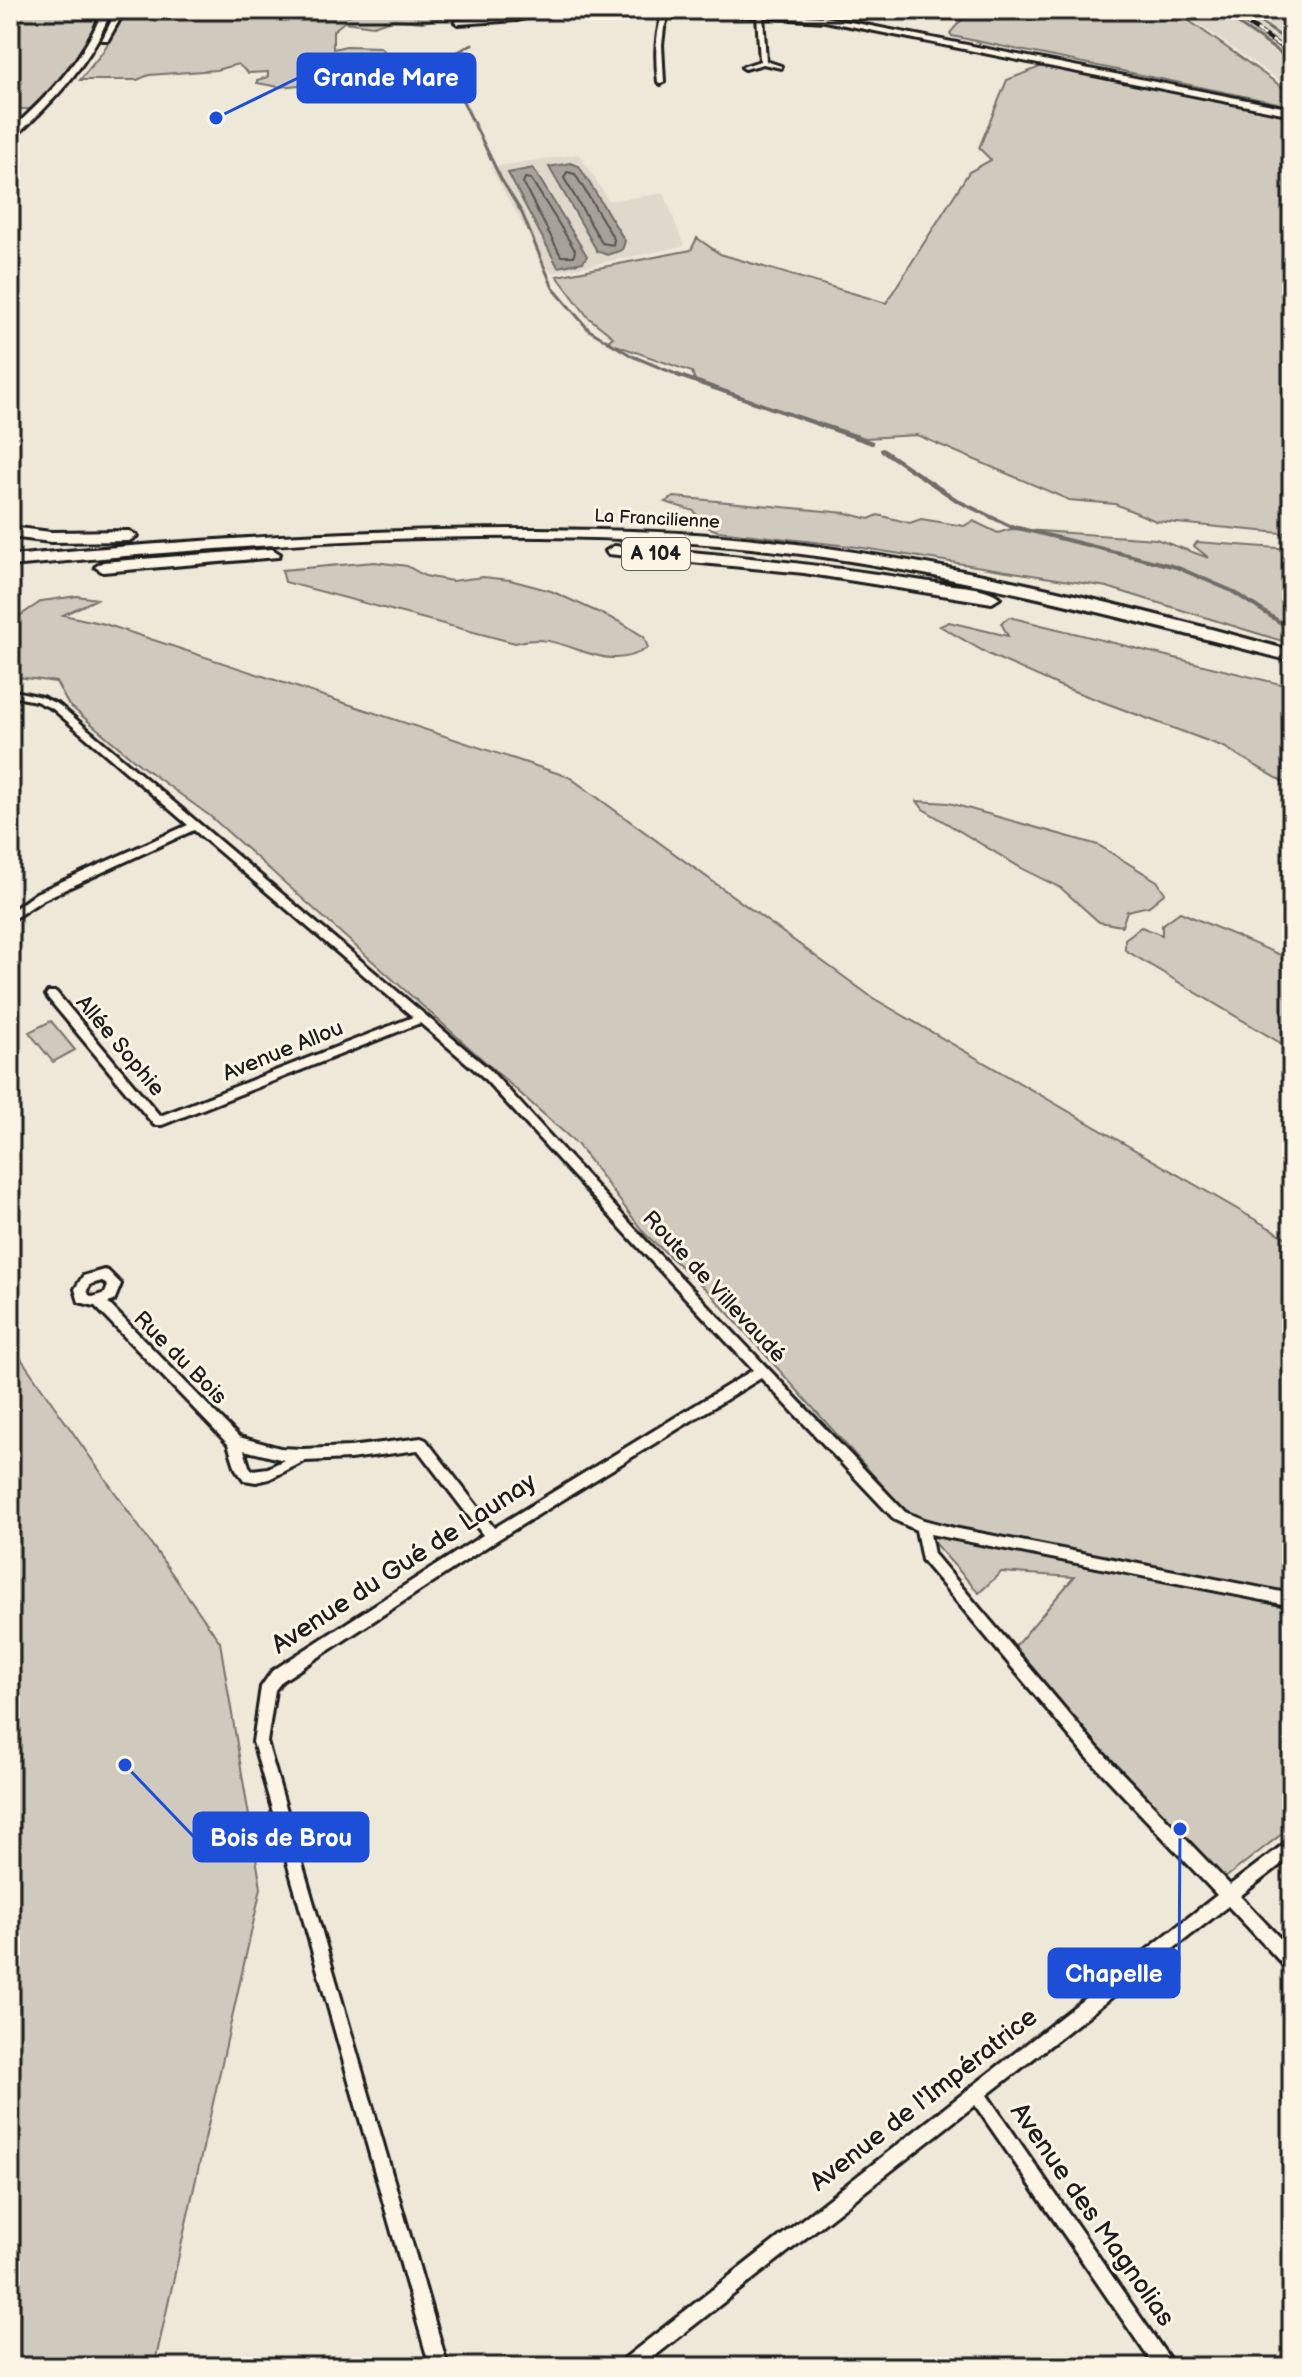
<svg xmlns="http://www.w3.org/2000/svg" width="1302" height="2377" font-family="'Balsamiq Sans',sans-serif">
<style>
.built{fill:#ded9cb}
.green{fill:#cfcabd;stroke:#76736c;stroke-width:2}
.water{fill:#a7a299;stroke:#6f6c67;stroke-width:2}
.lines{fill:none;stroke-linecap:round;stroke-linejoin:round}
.shore{stroke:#54524e;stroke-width:2}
.stream-far1{stroke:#6f6c67;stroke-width:3}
.stream{stroke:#6f6c67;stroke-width:4}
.minor-casing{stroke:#1c1c1c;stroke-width:6}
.secondary-casing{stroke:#1c1c1c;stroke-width:6}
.motorway-casing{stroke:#1c1c1c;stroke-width:6}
.minor{fill:#fcf5e5;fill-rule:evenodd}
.secondary{fill:#fcf5e5;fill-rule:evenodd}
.motorway{fill:#fcf5e5;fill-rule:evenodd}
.rail-casing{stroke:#1c1c1c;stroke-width:5}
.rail{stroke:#fcf5e5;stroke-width:3;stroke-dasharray:9;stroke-linecap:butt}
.labels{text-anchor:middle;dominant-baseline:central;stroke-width:6;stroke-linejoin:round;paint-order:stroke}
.far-street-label{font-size:18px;fill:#1c1c1c;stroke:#fcf5e5}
.shield{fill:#fcf5e5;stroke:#5f5d58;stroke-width:2}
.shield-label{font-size:20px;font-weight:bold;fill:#1c1c1c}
.street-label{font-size:22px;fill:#1c1c1c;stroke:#fcf5e5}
.near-street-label{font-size:26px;fill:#1c1c1c;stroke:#fcf5e5}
.leader{fill:none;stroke:#1d4ed8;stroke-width:3}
.callout-dot{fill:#1d4ed8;stroke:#fcf5e5;stroke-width:3}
.callout{fill:#1d4ed8;stroke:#1d4ed8;stroke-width:3}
.callout-label{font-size:24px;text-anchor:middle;font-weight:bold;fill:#fff}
</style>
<rect width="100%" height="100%" fill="#eee8d9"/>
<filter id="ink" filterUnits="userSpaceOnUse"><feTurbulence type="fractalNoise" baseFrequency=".0125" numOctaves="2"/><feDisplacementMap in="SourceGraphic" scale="16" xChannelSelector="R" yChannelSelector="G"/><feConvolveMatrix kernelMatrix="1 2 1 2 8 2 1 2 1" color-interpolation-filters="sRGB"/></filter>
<g filter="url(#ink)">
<path class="built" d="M1178,10H1271L1292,24V89Z
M579,154L609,201L664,193L684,246L551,273L490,167Z"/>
<path class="green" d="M10,10H100C89,50 61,82 30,109H15L16,76L10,75Z
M128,10H324L348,16L363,10H444L442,18L422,22L394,19L373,26L344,22L333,31V49L346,46L380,47L389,57L380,77L279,87L257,83V80L268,77V72L248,73L238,64L216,70L149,75L137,80H80L102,53Z
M970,10H1174L1292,94V106L952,36L950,33Z
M1045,65L1286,113L1287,124L1292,129V534L1156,521L1115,504L1069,500L917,435L865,438L696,383L692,372L607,342L613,337L588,317L557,276L691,250L697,238L720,254L886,303L969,172L991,160L979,148L1007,80Z
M674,497L846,513L869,519L878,515L910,523L921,519L964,526L973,521L998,533L1011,529L1156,539L1209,558L1194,546L1197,542L1292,549V644L1107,587L857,547L718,531L702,525L694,511L665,502Z
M375,562L407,566L425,576L452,581L483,577L510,580L551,591L622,623L644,637L648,648C597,679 567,627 515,643L285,582L282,570Z
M77,596L97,599L63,615L105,624L569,777L873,998L1292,1241V1826L1220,1882L1012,1650L1074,1577L1001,1572L979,1593L710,1293L645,1234L577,1144L210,816L140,765L68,704L56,682L10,676V661L20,642L15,619L42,601Z
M1009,617L1292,687V787L1224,747L1060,686L990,655L940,626L949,622L1008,636L1001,623Z
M917,801L949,803L1098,845L1157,881L1165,893L1149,906L1127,911L1122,926L1099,922L1061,888L1023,869L923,809Z
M1180,912L1292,960V1050L1125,950V939L1141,927L1162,935V925Z
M51,1021L75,1050L53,1062L29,1032Z
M10,1343L220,1642L261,1888L154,2367H10Z"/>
<path class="water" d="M570,163L579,166L625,241L622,250L607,255L597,251L549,167Z
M533,168L587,256L583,262L558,267L508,173Z"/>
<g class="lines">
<path class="shore" d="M567,172L575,174L614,239L613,245L602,243L564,178Z
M525,178L531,179L575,250L574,256H561L523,183Z"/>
<path class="stream-far1" d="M492,10L499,13
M1218,10L1292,61
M1242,10L1292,44
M453,87L423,72L472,44
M458,91L501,179L522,213L553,288L589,330L632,356L683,377"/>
<path class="stream" d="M677,375L872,443
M882,450L958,501L1010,526L1176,567L1232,591L1292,630"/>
<g class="minor-casing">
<path id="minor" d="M544,10H555L517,20L458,24L455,22L458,20L517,16Z
M664,10H670L664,28L662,45L664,82L661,84L658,82C655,57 655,34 664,10Z
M760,13L763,15L766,61L781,66V68L763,64L745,69L742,67L760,61L757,15Z
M10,690L42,697L59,705L490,1070L647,1242L905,1512L924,1520L954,1528L1292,1594V1606L930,1534L934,1554L1097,1747L1230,1885L1292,1838V1856L1240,1896L1292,1951V1970L1286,1968L1228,1906L987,2095L1175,2367H1155L975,2105L641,2367H618L621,2361L1217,1895L1087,1757L922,1560L916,1530L895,1520L761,1378L497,1540L282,1681L275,1690L267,1742L448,2367H430L253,1742L261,1687L272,1671L483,1535L418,1450L350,1459L305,1461L269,1479L256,1482L244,1480L236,1469L228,1444L95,1306L79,1302L75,1289L83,1276L104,1270L108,1271L121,1284L114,1301L108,1303L239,1437L280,1448L303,1449L350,1447L421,1438L426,1440L494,1528L753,1370L639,1248L482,1076L420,1023L162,1125H154L48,998L46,995L48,992H56L160,1116L413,1017L194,830L44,899L10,921V912L36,893L188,825L53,709L36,701L10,696ZM102,1281L108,1286L105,1293L93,1297L89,1295L87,1290L91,1284ZM244,1450L284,1460L268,1468L252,1470L249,1466Z"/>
</g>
<g class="secondary-casing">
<path id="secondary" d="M103,10H111C96,51 70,83 39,114C30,122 21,133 10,139V131C49,95 84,60 103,10Z
M117,10H125L108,40H102Z
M670,10L825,17L1292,109V115L825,21L674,12Z"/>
</g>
<g class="motorway-casing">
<path id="motorway" d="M10,527L51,532L129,531L137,536L129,541L51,542L10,537Z
M536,529C609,530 681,531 754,539C935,558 1116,602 1292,651V661C1113,616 935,567 751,548C505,523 255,544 10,566V556C185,540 360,529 536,529Z
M614,546C722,553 829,566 936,583C953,586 988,586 1000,598L992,603L804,573L608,554L606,551Z
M272,549L280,554L278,557L103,572L95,567L103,562Z"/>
</g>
<use href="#minor" class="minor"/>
<use href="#secondary" class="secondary"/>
<use href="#motorway" class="motorway"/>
<g class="rail-casing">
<path id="rail" d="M1227,10L1292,54"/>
</g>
<use href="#rail" class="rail"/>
</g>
</g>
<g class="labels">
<g class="far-street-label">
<text transform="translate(657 519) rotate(3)">La Francilienne</text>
</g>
<rect class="shield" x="622" y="538" width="68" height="32" rx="6"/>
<g class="shield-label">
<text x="656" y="554">A 104</text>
</g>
<g class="street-label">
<text transform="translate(120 1046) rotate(50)">Allée Sophie</text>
<text transform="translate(283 1051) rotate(-22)">Avenue Allou</text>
<text transform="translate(714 1287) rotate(47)">Route de Villevaudé</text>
<text transform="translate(180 1358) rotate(45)">Rue du Bois</text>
</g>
<g class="near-street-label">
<text transform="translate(404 1564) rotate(-33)">Avenue du Gué de Launay</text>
<text transform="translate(924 2100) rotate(-38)">Avenue de l'Impératrice</text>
<text transform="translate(1092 2215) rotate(55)">Avenue des Magnolias</text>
</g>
</g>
<path class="leader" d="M216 118L298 78M125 1765L194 1837M1180 1829L1179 1973"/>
<g class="callout-dot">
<circle cx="216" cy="118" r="8"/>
<circle cx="125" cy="1765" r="8"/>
<circle cx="1180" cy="1829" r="8"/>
</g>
<g class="callout">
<rect x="298" y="54" width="177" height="48" rx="8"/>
<rect x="194" y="1813" width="174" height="48" rx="8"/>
<rect x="1049" y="1949" width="130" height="48" rx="8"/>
</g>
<g class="callout-label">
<text x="386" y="86">Grande Mare</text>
<text x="281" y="1846">Bois de Brou</text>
<text x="1114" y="1982">Chapelle</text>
</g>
<rect width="1302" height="2377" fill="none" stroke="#fcf5e5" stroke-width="40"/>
<rect x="20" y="20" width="1262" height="2337" fill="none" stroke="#1c1c1c" stroke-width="3" filter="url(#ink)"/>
</svg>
